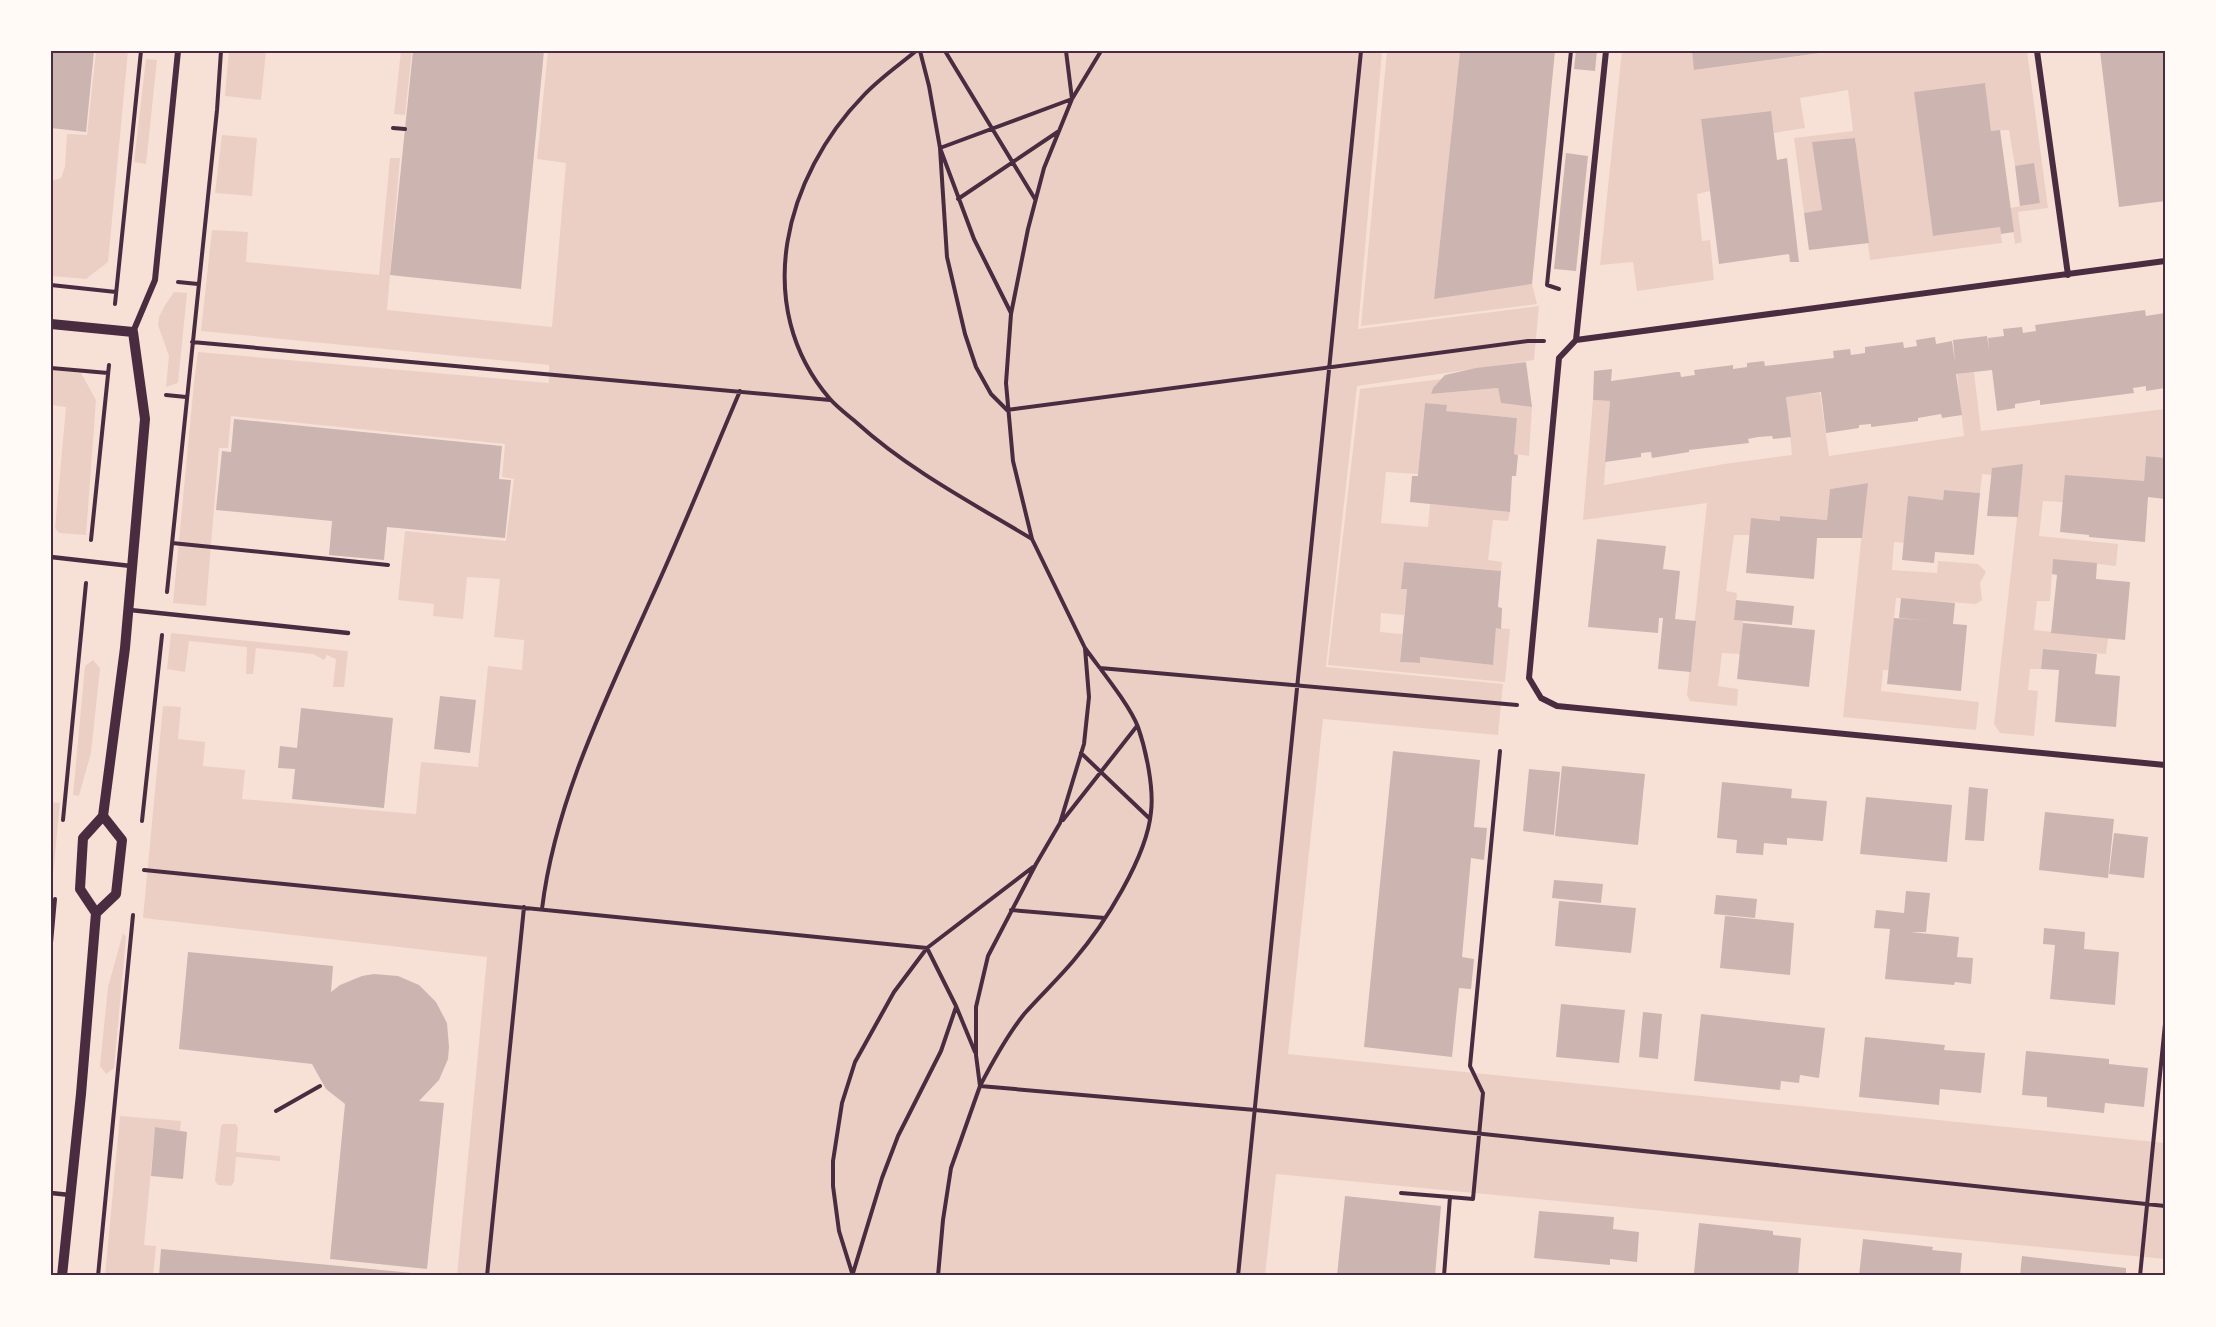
<svg xmlns="http://www.w3.org/2000/svg" width="2216" height="1327" font-family="Commissioner,sans-serif">
<style>
.green{fill:#ebcfc5}
.building{fill:#ccb4b1}
.lines{fill:none;stroke-linecap:round;stroke-linejoin:round}
.path{stroke:#4a2c40;stroke-width:4}
.service{stroke:#4a2c40;stroke-width:4.5}
.minor{stroke:#4a2c40;stroke-width:6}
.tertiary{stroke:#4a2c40;stroke-width:10}
.neatline{fill:none;stroke:#4a2c40;stroke-width:2}
</style>
<rect width="100%" height="100%" fill="#f7e1d7"/>
<path class="green" d="M96,51H128L108,262L86,279L51,276V181L61,178L65,167L67,134L87,135Z
M229,51H266L261,100L225,96Z
M401,51H412L405,115L394,114Z
M548,51H1382L1358,329L1539,306L1534,360L1357,386L1326,667L1503,684L1498,735L1323,719L1288,1054L2165,1143V1259L1276,1174L1265,1276H457L487,957L143,918L163,706L181,707L178,739L205,742L203,766L245,770L242,799L416,814L421,762L478,767L488,666L522,670L524,640L494,637L500,579L467,577L463,619L433,616L434,604L398,600L405,531L506,541L514,479L502,477L505,444L231,416L228,448H219L206,606L173,603L194,383L198,352L549,383V365L201,331L212,230L248,232L246,262L379,275L390,158H400L387,310L552,327L566,163L537,159Z
M1387,51H1460L1434,299L1532,284L1537,304L1361,326Z
M1622,51H1692L1695,70L1837,51H2027L2048,208L2018,212L2022,242L2015,244L2010,208L2040,203L2034,164L2015,166L2009,130L1991,131L1985,83L1915,92L1933,236L2000,227L2002,243L1870,260L1855,138L1813,143L1822,210L1804,213L1794,138L1853,131L1848,90L1800,98L1805,128L1774,133L1770,111L1701,119L1710,191L1697,194L1702,241L1710,240L1714,280L1637,291L1633,262L1600,265Z
M146,59L157,60L146,164L134,162Z
M222,135L257,138L252,196L215,193Z
M174,292L187,293L178,383L166,387L169,356L158,325L159,317L164,307Z
M51,370L81,373L96,400L86,535L59,533L55,528L66,407L51,405Z
M1974,372L1981,431L2165,409V458L2146,456L2144,481L2063,502L2043,501L2039,536L2118,544L2116,566L2053,559L2050,601H2037L2034,630L2108,638L2106,654L2043,649L2041,669H2030L2028,690L2038,691L2034,736L2000,733L1994,724L2023,464L1991,475L1982,474L1980,493L1944,490L1943,500L1908,497L1904,543L1894,542L1892,570L1937,573L1938,561L1978,564L1986,572L1980,583L1982,600L1976,604L1896,598L1889,670H1883L1881,691L1979,702L1976,730L1843,717L1867,483L1830,489L1827,520L1780,516V521L1750,535H1734L1726,591L1737,593L1734,620L1743,621L1740,654L1722,653L1718,686L1738,689L1737,706L1690,701L1687,695L1707,503L1583,520L1593,400L1610,401L1604,485L1724,464L1792,455L1786,396L1820,393L1829,456L1964,436L1957,374Z
M1442,379L1433,388L1431,394L1498,388L1501,403L1532,407L1529,456L1514,454L1517,418L1446,411V405L1425,403L1418,474L1386,472L1381,523L1428,527L1430,504L1510,512L1508,521L1493,520L1488,560L1502,562L1501,571L1404,562L1402,588L1407,589L1404,615L1381,613L1380,632L1402,634L1400,662L1420,663V657L1493,665L1496,628L1510,629L1505,682L1328,665L1360,389Z
M171,633L348,651L344,687H333L336,659L327,655L324,660L313,654L256,648L253,674H246L247,647L189,641L185,672L167,669Z
M93,660L100,668L91,753L79,796L73,795L85,666Z
M51,802L60,803L51,896Z
M123,933L126,937L114,1068L106,1074L100,1066L108,987Z
M120,1116L181,1121L180,1131L155,1127L144,1245L156,1246L153,1276H105Z
M223,1124H236L238,1128L236,1152L280,1156V1161L236,1157L234,1182L231,1186L218,1185L215,1181L221,1126Z"/>
<path class="building" d="M51,51H94L86,132L51,128Z
M413,51H544L521,289L390,275Z
M1460,51H1555L1532,284L1434,299Z
M1576,51H1597L1595,71L1574,69Z
M1692,51H1828V52L1694,70Z
M2100,51H2165V201L2119,207Z
M1985,83L1991,131L2000,130L2014,232L2001,234L2000,227L1933,236L1914,92Z
M1771,111L1777,160L1787,158L1799,262H1790L1789,254L1719,264L1701,119Z
M1855,138L1869,243L1809,250L1804,213L1822,210L1812,142Z
M1566,153L1588,156L1576,271L1554,269Z
M2034,163L2040,203L2020,206L2015,166Z
M2145,310L2146,316L2165,313V388L2146,391V386L2133,388L2134,393L2040,405V400L2015,404V408L1997,411L1992,370L1956,374L1962,415L1942,418L1941,414L1918,418V421L1871,427V424L1859,425V428L1826,433L1821,392L1786,397L1791,437L1773,439L1772,436L1758,437L1748,439L1749,443L1689,450V452L1652,458L1651,452L1641,453V457L1605,462L1610,401L1593,400L1594,371L1612,369L1611,381L1677,372H1680L1681,377L1695,375L1694,370L1733,365V369L1747,367V363L1764,361L1765,366L1834,358L1833,351L1841,350L1850,349L1851,355L1865,353V347L1903,342L1904,348L1917,346L1916,340L1935,337L1936,344L1952,341L1955,363L1953,340L1987,336L1989,350L1988,338L2004,336L2003,329L2022,327L2023,333L2036,331L2035,325Z
M1526,362L1532,407L1501,403L1498,388L1431,394L1433,388L1445,375L1476,368Z
M1425,403L1447,405L1446,411L1517,418L1514,454L1518,455L1516,476H1512L1510,512L1410,502L1412,476H1418V474Z
M234,419L502,446L499,479L511,480L505,538L387,527L384,560L329,555L332,521L216,510L222,451L231,452Z
M2146,456L2165,458V499L2148,497L2145,542L2089,537V535L2060,532L2065,475L2144,481Z
M2023,464L2018,517L1987,516L1992,468Z
M1868,483L1862,538H1817L1814,579L1746,573L1751,518L1780,521V516L1827,520L1830,489Z
M1944,490L1980,493L1974,555L1935,552L1934,563L1902,560L1908,496L1943,500Z
M1597,539L1666,546L1663,569L1680,571L1675,619L1696,621L1691,672L1658,669L1663,618H1659L1658,633L1588,627Z
M2053,559L2097,563L2096,579L2130,582L2125,640L2051,633L2057,575L2052,574Z
M1404,562L1501,571L1498,607L1502,608L1501,629L1496,628L1493,665L1420,657V663L1400,662L1407,589H1401Z
M1901,598L1955,603L1953,624L1967,625L1961,691L1887,684L1894,618L1929,621L1899,618Z
M1736,600L1794,606L1792,625L1734,620Z
M1743,623L1815,630L1809,687L1737,679Z
M2043,649L2097,654L2095,674L2120,676L2116,727L2055,722L2059,670L2041,669Z
M440,696L476,700L470,753L434,749Z
M301,708L393,718L384,808L292,799L295,769L278,768L280,746L297,748Z
M1393,751L1480,760L1474,827L1487,828L1484,860L1471,858L1462,957L1474,959L1471,989L1459,988L1452,1057L1364,1047Z
M1562,766L1645,774L1638,845L1555,836Z
M1529,769L1560,772L1554,835L1523,831Z
M1722,782L1792,789L1791,798L1827,801L1823,841L1787,838V845L1764,843L1763,855L1736,853L1737,840L1717,838Z
M1969,787L1988,789L1984,841L1965,840Z
M1866,797L1952,805L1947,862L1860,854Z
M2045,812L2114,819L2108,878L2039,870Z
M2114,833L2148,837L2144,878L2109,874Z
M1554,880L1603,884L1601,903L1552,898Z
M1906,891L1930,893L1926,932H1910L1959,937L1957,957L1973,958L1971,984L1955,982L1954,985L1885,979L1890,929L1874,928L1876,910L1904,913Z
M1716,895L1757,899L1755,918L1714,914Z
M1559,901L1636,908L1631,953L1555,946Z
M1725,916L1794,923L1790,975L1720,968Z
M2044,928L2085,932L2084,949L2119,952L2115,1005L2050,999L2055,945L2043,944Z
M188,952L333,966L331,992L340,985L362,976L374,974L398,976L419,985L436,1002L447,1023L449,1047L448,1059L439,1080L419,1101L444,1103L427,1269L330,1259L345,1104L326,1089L312,1064L179,1049Z
M1561,1004L1625,1010L1619,1063L1556,1057Z
M1643,1012L1662,1014L1658,1059L1639,1057Z
M1701,1014L1825,1028L1819,1078L1800,1075L1799,1083L1781,1081L1780,1090L1694,1081Z
M1865,1037L1945,1045L1944,1050L1985,1053L1981,1093L1940,1089L1939,1105L1859,1097Z
M2026,1051L2109,1059V1064L2148,1068L2144,1107L2105,1103L2104,1113L2047,1107V1097L2022,1095Z
M155,1127L187,1132L183,1179L151,1176Z
M1345,1196L1441,1206L1435,1276H1337Z
M1539,1211L1614,1217L1613,1229L1639,1232L1637,1262L1610,1259V1265L1534,1258Z
M1699,1223L1773,1231V1235L1801,1238L1798,1276H1722L1694,1273Z
M1863,1239L1933,1247L1932,1250L1962,1253L1960,1276H1859Z
M161,1249L423,1274V1276H159Z
M2022,1256L2126,1268V1276H2020Z"/>
<g class="lines">
<path class="path" d="M916,51C899,65 880,78 864,95C785,176 750,306 830,399C838,408 849,416 857,423C909,470 972,503 1032,539
M920,51L929,86L940,148L947,257L965,334L976,367L991,394L1007,410L1528,341H1544
M945,51L1035,199
M393,128L405,129
M958,199L1059,131
M178,282L198,284
M51,285L116,292
M1559,289L1547,285L1571,51
M115,304L141,51
M1011,313L974,239L940,148L1072,99L1066,51
M192,342L830,400
M51,368L108,373
M166,395L186,397
M91,540L109,365
M172,543L388,565
M167,592L217,110L221,51
M1085,648C1100,669 1129,704 1138,727C1146,750 1154,788 1151,812C1147,857 1104,925 1074,960C1059,978 1041,995 1025,1013C1007,1035 993,1061 980,1086L1255,1110L2165,1206
M1100,668L1517,705
M1081,753L1149,818
M63,820L86,583
M1063,820L1137,726
M142,821L162,635
M144,870L927,948L956,1006L975,1052
M542,909C555,801 606,699 650,601C682,532 710,461 740,391
M1011,910L1105,918
M51,943L55,899
M276,1111L320,1086
M1401,1193L1450,1197L1444,1276
M1450,1197L1473,1199L1483,1093L1470,1066L1500,751
M853,1273L882,1178L898,1136L941,1051L956,1007
M98,1276L133,915
M487,1276L524,907
M853,1276L839,1231L833,1186V1161L842,1103L855,1062L894,992L927,948L1033,867
M938,1276L943,1220L951,1168L980,1086L976,1055V1007L988,956L1036,864L1060,823L1084,744L1089,697L1085,648L1032,539L1013,461L1006,383L1011,314L1028,229L1044,168L1072,99L1101,51
M1238,1276L1361,51
M2140,1276L2165,1024"/>
<path class="service" d="M51,557L131,566
M130,610L348,633
M51,1193L70,1195"/>
<path class="minor" d="M2037,51L2068,275
M2165,261L1576,340L1559,358L1529,678L1541,698L1557,706L2165,765
M133,332L155,280L178,51
M1576,340L1606,51"/>
<path class="tertiary" d="M51,324L133,332L145,419L125,648L103,816L83,838L80,889L96,913L81,1094L62,1276
M96,913L116,894L122,840L103,816"/>
</g>
<rect width="2216" height="1327" fill="none" stroke="#fffaf5" stroke-width="105"/>
<rect x="52" y="52" width="2112" height="1222" class="neatline"/>
</svg>
